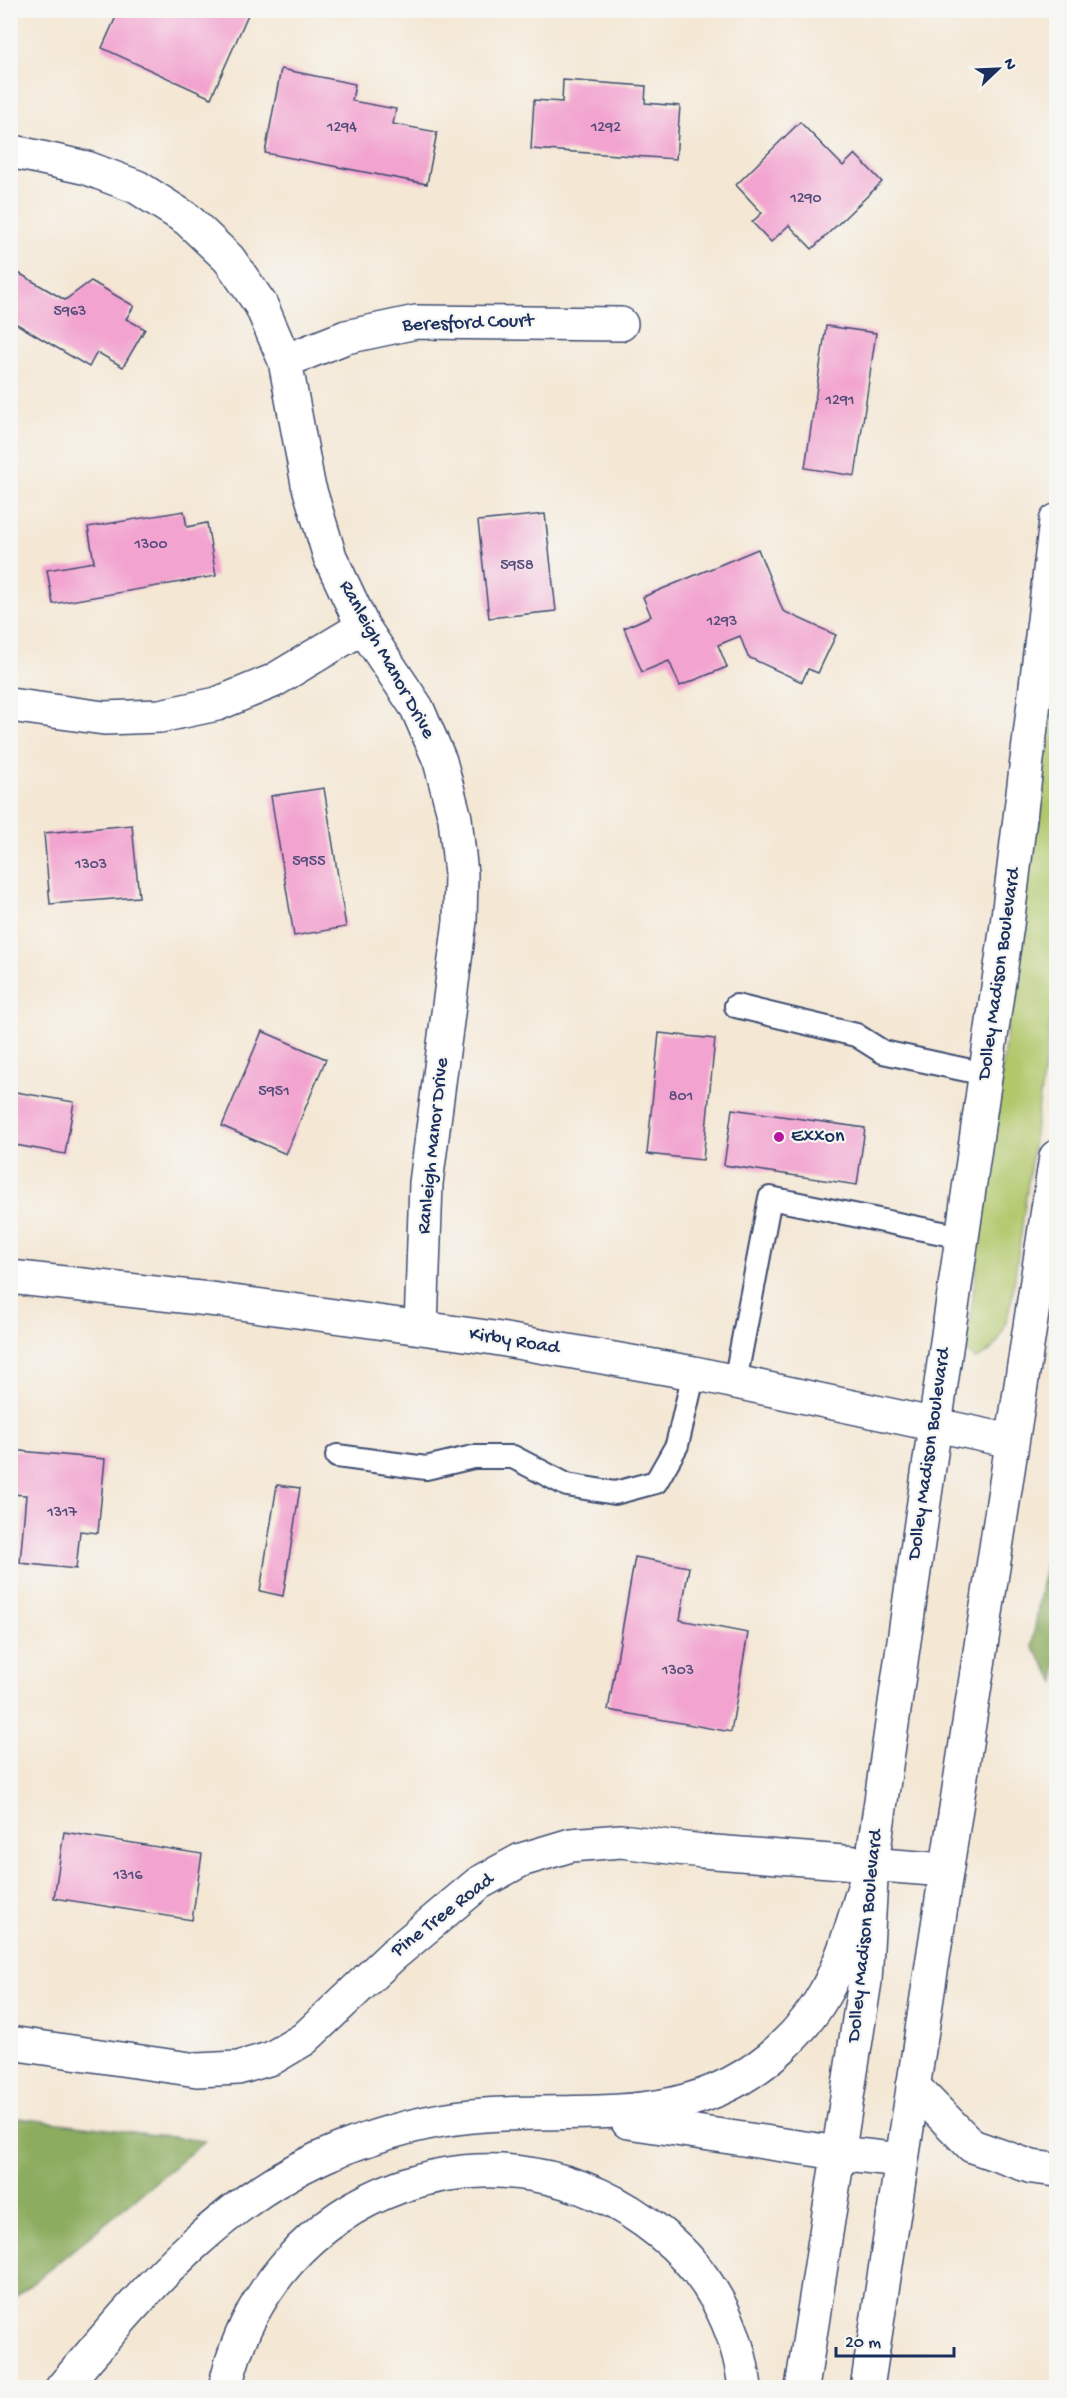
<svg xmlns="http://www.w3.org/2000/svg" width="1067" height="2398" font-family="'Gochi Hand',sans-serif">
<style>
.green{fill:#b1c76b;stroke:#667b64;stroke-width:1.5}
.forest{fill:#8cac5f;stroke:#546e5e;stroke-width:1.5}
.building{fill:#f2a3cf}
.lines{fill:none;stroke-linecap:round;stroke-linejoin:round}
.lane-casing{stroke:#3c4b70;stroke-width:26}
.street-casing{stroke:#3c4b70;stroke-width:36}
.secondary-casing{stroke:#3c4b70;stroke-width:36}
.primary-casing{stroke:#3c4b70;stroke-width:36}
.highway-casing{stroke:#3c4b70;stroke-width:36}
.lane{stroke:#fff;stroke-width:22}
.street{stroke:#fff;stroke-width:33}
.secondary{stroke:#fff;stroke-width:33}
.primary{stroke:#fff;stroke-width:33}
.highway{stroke:#fff;stroke-width:33}
.poi-dot{fill:#b5179e;stroke:#f6f6f2;stroke-width:2}
.labels{text-anchor:middle;dominant-baseline:central;stroke-width:4.5;stroke-linejoin:round;paint-order:stroke}
.number-label{font-size:16px;fill:#514c7a}
.street-label{font-size:20px;fill:#1b2f5e;stroke:#f6f6f2}
.poi-label{font-size:20px;fill:#1b2f5e;stroke:#f6f6f2;text-anchor:start}
</style>
<rect width="100%" height="100%" fill="#f6f6f2"/>
<filter id="ink" filterUnits="userSpaceOnUse"><feTurbulence type="fractalNoise" baseFrequency=".0167" numOctaves="2"/><feDisplacementMap in="SourceGraphic" scale="12" xChannelSelector="R" yChannelSelector="G"/><feConvolveMatrix kernelMatrix="1 2 1 2 8 2 1 2 1" color-interpolation-filters="sRGB"/></filter>
<filter id="wash" filterUnits="userSpaceOnUse"><feTurbulence type="fractalNoise" baseFrequency=".008" numOctaves="4" result="noise"/><feDisplacementMap in="SourceGraphic" scale="24" xChannelSelector="R" yChannelSelector="G"/><feGaussianBlur stdDeviation="1.35" result="paint"/><feColorMatrix in="noise" values="0 0 0 0 0 0 0 0 0 0 0 0 0 0 0 0 0 1.4 0 .05"/><feComposite in="paint" operator="in"/></filter>
<g filter="url(#wash)">
<rect width="100%" height="100%" fill="#f4e7d4"/>
<path class="green" d="M1056,646V981L1012,1298C1005,1323 1003,1351 974,1359L966,1350Z"/>
<path class="forest" d="M1056,1498V1683L1032,1645Z
M11,2117L205,2141L11,2301Z"/>
<g id="blocks">
<path class="building" d="M119,10H250L211,98L102,48Z
M281,69L355,84L352,101L396,109L393,124L437,132L427,184L265,153Z
M563,80L646,86L645,103L680,106L676,159L531,149L534,100L562,102Z
M800,122L843,166L855,154L882,182L812,249L789,225L771,242L752,222L762,213L736,185Z
M10,268L65,300L91,281L134,306L126,319L145,329L123,367L97,352L89,367L10,320Z
M826,326L876,333L855,476L805,468Z
M184,511L187,527L207,523L216,576L53,604L47,570L94,562L88,527Z
M545,514L556,611L489,618L478,521Z
M758,549L783,611L836,635L818,673L808,669L802,682L748,657L740,636L718,645L727,667L680,686L669,661L642,672L624,628L651,616L643,597Z
M324,788L346,927L294,936L271,796Z
M132,825L139,897L50,904L44,833Z
M262,1031L326,1059L286,1154L222,1126Z
M659,1033L715,1039L703,1160L647,1154Z
M10,1091L74,1102L65,1154L10,1144Z
M732,1109L865,1128L857,1185L724,1165Z
M10,1450L105,1459L98,1533L80,1531L76,1569L20,1563L26,1495L10,1494Z
M277,1485L300,1488L283,1596L260,1591Z
M635,1557L689,1567L680,1620L748,1633L731,1732L608,1710Z
M64,1832L202,1854L192,1920L54,1898Z"/>
</g>
</g>
<g filter="url(#ink)">
<use href="#blocks" fill-opacity="0" stroke="#3c4b70" stroke-width="1.5"/>
<g class="lines">
<g class="lane-casing">
<path id="lane" d="M736,1006L856,1035L883,1052L985,1074
M735,1382L770,1198L962,1237
M337,1456L426,1468L473,1457H513L567,1485L615,1493L656,1482L677,1445L694,1373"/>
</g>
<g class="street-casing">
<path id="street" d="M10,151L87,168L137,187L187,219L229,259L261,305L285,361L308,484L330,557L363,627L417,708L440,761L455,818L461,874L460,921L426,1183L421,1327
M285,361L346,337L416,322L621,324
M10,705L104,718L160,716L217,704L273,681L363,627
M10,2043L197,2070L238,2068L272,2058L304,2039L393,1955L479,1883L521,1860L571,1845L621,1841L702,1851L945,1870"/>
</g>
<g class="secondary-casing">
<path id="secondary" d="M10,1277L218,1300L494,1338L694,1373L1011,1441"/>
</g>
<g class="primary-casing">
<path id="primary" d="M802,2388L865,1981L872,1863L1007,925L1056,521
M867,2388L1056,1157"/>
</g>
<g class="highway-casing">
<path id="highway" d="M913,2086L972,2146L1032,2167L1056,2170
M628,2122L838,2153L901,2160
M62,2388C143,2293 221,2196 341,2149C382,2133 428,2120 472,2116C584,2105 690,2133 781,2048C798,2032 815,2012 826,1991C846,1955 858,1903 872,1863
M225,2388C269,2188 500,2103 660,2233C708,2271 738,2326 745,2388"/>
</g>
<use href="#lane" class="lane"/>
<use href="#street" class="street"/>
<use href="#secondary" class="secondary"/>
<use href="#primary" class="primary"/>
<use href="#highway" class="highway"/>
</g>
</g>
<circle class="poi-dot" cx="779" cy="1137" r="6"/>
<g class="labels">
<g class="number-label">
<text x="342" y="128">1294</text>
<text x="606" y="128">1292</text>
<text x="806" y="199">1290</text>
<text x="70" y="312">5963</text>
<text x="840" y="401">1291</text>
<text x="151" y="545">1300</text>
<text x="517" y="566">5958</text>
<text x="722" y="622">1293</text>
<text x="309" y="862">5955</text>
<text x="91" y="865">1303</text>
<text x="274" y="1092">5951</text>
<text x="681" y="1097">801</text>
<text x="62" y="1513">1317</text>
<text x="678" y="1671">1303</text>
<text x="128" y="1876">1316</text>
</g>
<g class="street-label">
<text transform="translate(468 324) rotate(-2)">Beresford Court</text>
<text transform="translate(386 660) rotate(61)">Ranleigh Manor Drive</text>
<text transform="translate(1000 974) rotate(-82)">Dolley Madison Boulevard</text>
<text transform="translate(434 1146) rotate(-84)">Ranleigh Manor Drive</text>
<text transform="translate(514 1342) rotate(9)">Kirby Road</text>
<text transform="translate(930 1454) rotate(-82)">Dolley Madison Boulevard</text>
<text transform="translate(443 1916) rotate(-38)">Pine Tree Road</text>
<text transform="translate(866 1936) rotate(-84)">Dolley Madison Boulevard</text>
</g>
<g class="poi-label">
<text x="791" y="1137">Exxon</text>
</g>
</g>
<rect width="1067" height="2398" fill="none" stroke="#f6f6f2" stroke-width="36"/>
<g transform="translate(998 69) rotate(67)" stroke="#f6f6f2" stroke-width="4.5" paint-order="stroke">
<path d="M0-4.5L10 22L0 15L-10 22Z" fill="#1b2f5e"/>
<text y="-9" font-size="16" font-weight="bold" text-anchor="middle" fill="#1b2f5e">N</text>
</g>
<path d="M836 2347v9h118v-9" fill="none" stroke="#1b2f5e" stroke-width="3"/>
<text x="845" y="2347" font-size="18" fill="#1b2f5e" stroke="#f6f6f2" stroke-width="4.5" paint-order="stroke">20 m</text>
</svg>
